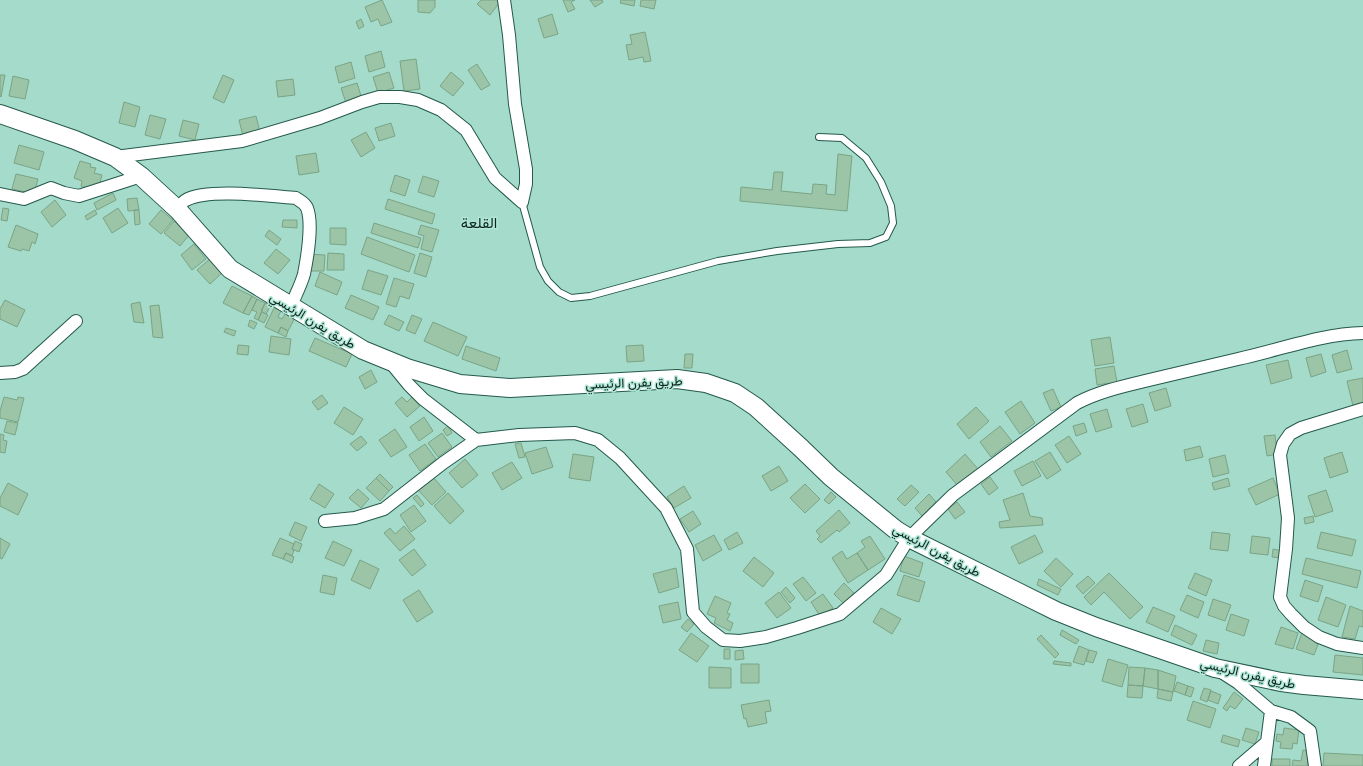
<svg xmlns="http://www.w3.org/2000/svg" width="1363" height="766" font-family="'Open Sans',Vazirmatn,sans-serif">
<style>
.building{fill:#9bc5a6;stroke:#7ba486}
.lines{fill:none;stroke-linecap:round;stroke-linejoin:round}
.lane-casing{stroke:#24594b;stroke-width:8}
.street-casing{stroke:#24594b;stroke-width:14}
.primary-casing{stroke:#24594b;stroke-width:20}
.lane{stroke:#fff;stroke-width:6}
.street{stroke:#fff;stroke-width:12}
.primary{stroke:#fff;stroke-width:18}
.labels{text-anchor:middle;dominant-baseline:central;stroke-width:3;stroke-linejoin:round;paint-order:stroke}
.street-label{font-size:13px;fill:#0e241e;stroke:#b1e8d7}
.quarter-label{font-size:15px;fill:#0e241e;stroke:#b1e8d7}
</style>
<rect width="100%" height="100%" fill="#a4dbca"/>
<path class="building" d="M382,0L392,22L381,26L378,19L371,22L365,7Z
M418,0H435V7L430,13L418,12Z
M481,0H498L500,2L490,15L477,4Z
M563,0H575L571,2L575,9L568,12Z
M590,0H602L603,2L595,7Z
M621,0H635L634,6L620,3Z
M641,0H656L654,9L640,6Z
M552,14L558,34L544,38L538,19Z
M361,19L364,26L359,29L356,22Z
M645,32L651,61L644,62L643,57L629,60L626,45L632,44L630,35Z
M381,51L385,67L369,72L365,56Z
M416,59L420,89L404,91L400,61Z
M351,62L355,78L339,83L335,67Z
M477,64L490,85L481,90L468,70Z
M389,72L394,88L378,93L373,77Z
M451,72L464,83L453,96L440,86Z
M0,75H5L1,97L0,96Z
M223,75L234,80L224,103L213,98Z
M13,76L29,80L25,99L9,96Z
M293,79L295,95L278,97L276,81Z
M357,83L362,99L346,103L341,88Z
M124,102L140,107L135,127L119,123Z
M150,115L166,119L160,139L145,135Z
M256,116L260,132L243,136L239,120Z
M183,120L199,124L195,140L179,136Z
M391,123L395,136L379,141L375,128Z
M366,132L375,148L361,157L351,140Z
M19,145L44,152L39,170L14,163Z
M316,153L319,172L299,175L296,156Z
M838,154L852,156L847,211L740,201L741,187L772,190L774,172H783L781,191L812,194L813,184L827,185L826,194L835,195Z
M80,161L91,164L90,167L96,168L94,173L102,175L99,186L89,189L81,186L82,181L74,178Z
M16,174L38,179L34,194L12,189Z
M395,175L410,180L405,196L390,191Z
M423,176L439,181L434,197L418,192Z
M113,193L116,200L97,210L94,203Z
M137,198L139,210L128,211L127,199Z
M388,199L435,214L432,224L385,209Z
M55,200L66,215L52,227L41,212Z
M3,208L9,209L7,221L1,220Z
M118,208L128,223L112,233L103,218Z
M95,210L97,214L87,220L85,216Z
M134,210H139L140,224L135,225Z
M161,210L173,220L161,234L149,224Z
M283,220H297V228L282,227Z
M174,221L189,235L180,246L164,233Z
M374,223L421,238L418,248L371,233Z
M16,225L38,234L35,244L32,242L29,251L22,249L21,251L8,247Z
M421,225L439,230L432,252L421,249L424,236L418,234Z
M330,228H346V245L330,244Z
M269,230L281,239L277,245L265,236Z
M367,237L415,255L409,272L361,254Z
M194,244L206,259L192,270L181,255Z
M276,249L290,260L278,274L264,263Z
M328,253L344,254V270H327Z
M420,253L432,257L426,277L414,273Z
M308,254L325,255L324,271H308Z
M211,258L223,272L210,284L197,270Z
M368,270L388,276L381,295L362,289Z
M320,272L342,282L337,295L315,286Z
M394,278L414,284L409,299L400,296L396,307L386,304Z
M232,286L252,296L243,313L223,303Z
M351,295L379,307L373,320L345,308Z
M252,296L257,299L249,315L243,313Z
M257,299L265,303L258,320L254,318L257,312L252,310Z
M5,300L25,310L17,327L0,319V309Z
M140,302L144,323L134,322L131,304Z
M265,303L271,305L266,314L261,311Z
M159,305L163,338L153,337L150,306Z
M274,308L281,311L278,317L282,319L285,314L295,318L288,331L281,327L278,333L265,327Z
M262,312L268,315L264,323L258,320Z
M389,315L404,322L399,331L384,324Z
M412,315L422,319L415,334L406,330Z
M250,320L257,323L254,329L248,326Z
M433,322L467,337L458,356L424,341Z
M281,327L288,331L286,337L278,333Z
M226,328L236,331L234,336L224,332Z
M271,336L291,339L289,355L269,352Z
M1110,337L1114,363L1095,366L1091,340Z
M315,338L352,354L346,367L309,351Z
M238,345L249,346L248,355L237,354Z
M643,345L644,361L627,362L626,346Z
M466,346L500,358L496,371L462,359Z
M1347,350L1352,369L1337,373L1332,355Z
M685,354H693L692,368H684Z
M1321,354L1326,372L1311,377L1306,358Z
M1288,360L1292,378L1271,384L1266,365Z
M1114,366L1117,382L1097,385L1095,369Z
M371,370L377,382L365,389L359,377Z
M1363,378V403L1353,406L1347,381Z
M1166,388L1171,406L1155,411L1149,393Z
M1053,389L1061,407L1051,411L1043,393Z
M322,395L328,403L318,410L312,402Z
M4,397L17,400L18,397L24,398L18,422L0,418V411Z
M402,397L407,402L412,397L420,406L407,417L395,403Z
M1021,401L1035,423L1020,434L1005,412Z
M1143,404L1148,422L1132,427L1126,409Z
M344,407L363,419L353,435L334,423Z
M976,407L989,421L969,439L957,424Z
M1107,409L1112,427L1096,432L1090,414Z
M424,417L433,431L419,441L410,427Z
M7,421L18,423L15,435L4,432Z
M1084,423L1087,432L1076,436L1073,426Z
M448,426L452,433L447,436L443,430Z
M1000,426L1012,441L991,457L980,442Z
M395,429L407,447L391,457L379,440Z
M442,433L452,447L438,457L428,443Z
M0,434L4,435L3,440L7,441L5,453L0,452Z
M1275,435L1277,454L1267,456L1264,436Z
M361,436L367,443L357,451L350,444Z
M1069,436L1081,454L1067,463L1055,445Z
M521,443L525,457L519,458L515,444Z
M425,444L436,459L420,471L409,455Z
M1200,446L1203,457L1186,461L1184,450Z
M546,447L553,467L532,474L525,453Z
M1050,452L1061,470L1047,479L1035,461Z
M1342,452L1348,472L1330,478L1324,458Z
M573,454L594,457L590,481L569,478Z
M965,454L978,469L958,486L946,472Z
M1225,455L1229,473L1213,477L1209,459Z
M465,459L478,475L462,488L449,473Z
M1033,461L1041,476L1022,486L1014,471Z
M512,462L522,478L502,490L492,473Z
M779,466L788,481L771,491L762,476Z
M380,474L393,487L389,491L376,478Z
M433,477L446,492L432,505L418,490Z
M990,477L998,488L989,495L981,484Z
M376,478L389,491L380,501L366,488Z
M1228,478L1230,486L1214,490L1212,483Z
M1273,478L1280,494L1256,505L1248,489Z
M8,483L28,494L18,515L0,506V498Z
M319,484L334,494L325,508L310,499Z
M805,484L820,499L805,513L790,498Z
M911,485L919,492L905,506L897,499Z
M684,486L691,498L674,508L667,497Z
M358,489L369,499L361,508L349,498Z
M1326,490L1333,511L1315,517L1308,496Z
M831,492L836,497L829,504L824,500Z
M448,493L464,511L450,524L434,506Z
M1023,493L1030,516L1042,518L1043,525L1000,528L999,522L1010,520L1003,500Z
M929,494L936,502L922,516L915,508Z
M417,495L424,504L421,507L413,498Z
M957,502L965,512L955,519L948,509Z
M414,505L426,521L411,532L400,515Z
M839,510L850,523L839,532L837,530L821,543L817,539L820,536L816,531Z
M693,511L701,524L689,532L680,519Z
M1313,516L1314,522L1305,524L1304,518Z
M295,522L307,527L301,541L289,535Z
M404,526L415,539L400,551L384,533L390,528L395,534Z
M737,532L743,543L729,550L724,540Z
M1212,532L1230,534L1228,551L1210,549Z
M1321,532L1356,540L1352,556L1317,548Z
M714,535L722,550L703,561L695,545Z
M1035,535L1043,552L1019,564L1011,547Z
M870,536L885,559L868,570L857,553L865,547L861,541Z
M1252,536L1270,538L1268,555L1250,553Z
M0,538L10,544L2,559L0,558Z
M280,538L294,544L292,549L294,550L292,556L286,553L283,559L272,555Z
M295,541L302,544L299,552L292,549Z
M333,541L352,550L344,566L325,558Z
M414,549L426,565L412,576L399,560Z
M1273,549L1283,551L1282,558L1272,557Z
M842,551L847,559L857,553L868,570L848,583L832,558Z
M286,553L294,557L292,563L283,559Z
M904,556L923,563L919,577L900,571Z
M754,557L774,573L763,587L743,571Z
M1056,558L1073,574L1061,587L1044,571Z
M1306,558L1361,571L1357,588L1302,574Z
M360,560L379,569L370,589L351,580Z
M676,568L679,587L659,593L653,574Z
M1109,573L1143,607L1130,619L1104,592L1091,605L1084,597Z
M1195,573L1212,580L1206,596L1188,588Z
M323,575L337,578L334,595L320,592Z
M904,575L925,582L919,602L897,595Z
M1088,576L1095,583L1083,594L1076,586Z
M803,577L816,593L806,601L793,584Z
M1039,579L1061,589L1058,595L1037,585Z
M1305,580L1323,586L1318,602L1300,596Z
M844,583L854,593L844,604L834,594Z
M786,587L795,598L790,603L781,592Z
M419,590L433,612L417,622L403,600Z
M779,592L791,608L777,618L765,603Z
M823,594L833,608L820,616L811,602Z
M1187,595L1204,602L1198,618L1180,610Z
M715,596L731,603L727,613L730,614L727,620L733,623L730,631L714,623L716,618L707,614Z
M1326,597L1346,605L1338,627L1318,620Z
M1213,599L1231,605L1225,621L1208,615Z
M678,602L681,619L663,623L659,606Z
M1350,606L1363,611V627L1359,626L1355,639L1342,637Z
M1153,607L1175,616L1168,632L1146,622Z
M881,608L901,619L892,634L873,622Z
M1231,614L1249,620L1244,636L1226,630Z
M688,619L694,624L687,632L681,627Z
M1175,625L1197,635L1192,645L1171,635Z
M1281,627L1298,633L1293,649L1275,644Z
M1062,630L1079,640L1076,644L1060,635Z
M691,633L709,646L697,662L679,650Z
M1302,633L1320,639L1314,655L1296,649Z
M1041,635L1059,654L1055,658L1037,639Z
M1206,640L1219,643L1217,654L1203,651Z
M1079,646L1089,650L1084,665L1073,662Z
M724,649H730V659H724Z
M743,650L744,659L735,660V651Z
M1089,650L1097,652L1093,663L1086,661Z
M1335,655L1363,658V675L1333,672Z
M1108,659L1128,665L1122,687L1102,681Z
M1054,661L1071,663V666L1053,664Z
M741,664H759V683H741Z
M709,667L731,668V688H709Z
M1129,667L1145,668L1143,686L1128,685Z
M1145,668L1158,670V689L1143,686Z
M1158,670L1176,676L1173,692L1158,689Z
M1177,682L1188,686L1185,695L1174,691Z
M1128,685L1143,686L1142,698L1127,697Z
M1188,686L1194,688L1191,697L1185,695Z
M1204,688L1211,690L1207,702L1200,699Z
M1158,689L1173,692L1171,701L1157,698Z
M1211,691L1221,695L1218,704L1208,700Z
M1234,692L1243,699L1235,709L1230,706L1227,711L1223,708Z
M769,700L771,711L765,712L767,723L748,727L746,718L744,719L741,705Z
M1193,701L1216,709L1210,728L1187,720Z
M1246,728L1259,732L1255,744L1242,740Z
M1284,728L1299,730L1297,744L1293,743L1292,749L1280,748L1281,742L1276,741L1277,734L1283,735Z
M1223,735L1240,740L1238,747L1221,742Z
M1303,750L1309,751L1307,766H1292L1293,760L1301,761Z
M1324,753L1363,755V766H1323Z
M1272,759H1290V766H1272Z"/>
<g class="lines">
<g class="lane-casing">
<path id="lane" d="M522,202L540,267L548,281L559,292L571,298L590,296L718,261L777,251L838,244L870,243L886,237L893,223L891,206L881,182L866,158L842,138L819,137"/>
</g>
<g class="street-casing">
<path id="street" d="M115,157L242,141L320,118L362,102L379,97H400L418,100L441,110L466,130L495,178L522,202L526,184V169L515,104L509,35L504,0
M0,194L24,199L51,188L64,193L79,196L141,176
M178,210C180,206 182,202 186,200C208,188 269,196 296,198C300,201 305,203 307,208C313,223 307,259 304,274C301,285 295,296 291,306
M391,363L409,385L423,399L476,440L519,435L575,433L598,440L620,458L666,508L687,549L693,612L706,627L723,640L740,641L766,637L797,628L840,614L886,575L909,538L953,495L1077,403C1100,391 1125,386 1149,380C1179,373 1209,366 1238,359C1280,350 1320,334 1363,333
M0,373L15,372L23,369L76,321
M1363,409L1301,428L1290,434L1283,444L1280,455L1288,518L1286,549L1280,597L1284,606L1291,614L1304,627L1319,637L1337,644L1363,648
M325,521L355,518L384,509L443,463L476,440
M1223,673L1237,682L1271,711L1291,717L1310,731L1315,766
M1239,766L1267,742
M1264,766L1271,711"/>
</g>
<g class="primary-casing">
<path id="primary" d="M0,114L75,140L115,157L141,176L178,210L230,269L363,350L407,368L460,384L510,388L677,379L706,383L735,393L756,407L801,448L831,477L896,530L909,538L1056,611L1096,627L1215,668L1281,682L1304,685L1363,690"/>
</g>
<use href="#lane" class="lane"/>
<use href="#street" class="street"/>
<use href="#primary" class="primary"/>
</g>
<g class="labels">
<g class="street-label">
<text transform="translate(313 320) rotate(31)">طريق يفرن الرئيسي</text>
<text transform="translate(634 382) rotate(-2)">طريق يفرن الرئيسي</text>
<text transform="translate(937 550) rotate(28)">طريق يفرن الرئيسي</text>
<text transform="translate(1248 673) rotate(13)">طريق يفرن الرئيسي</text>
</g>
<g class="quarter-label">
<text x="479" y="222">القلعة</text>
</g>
</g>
</svg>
